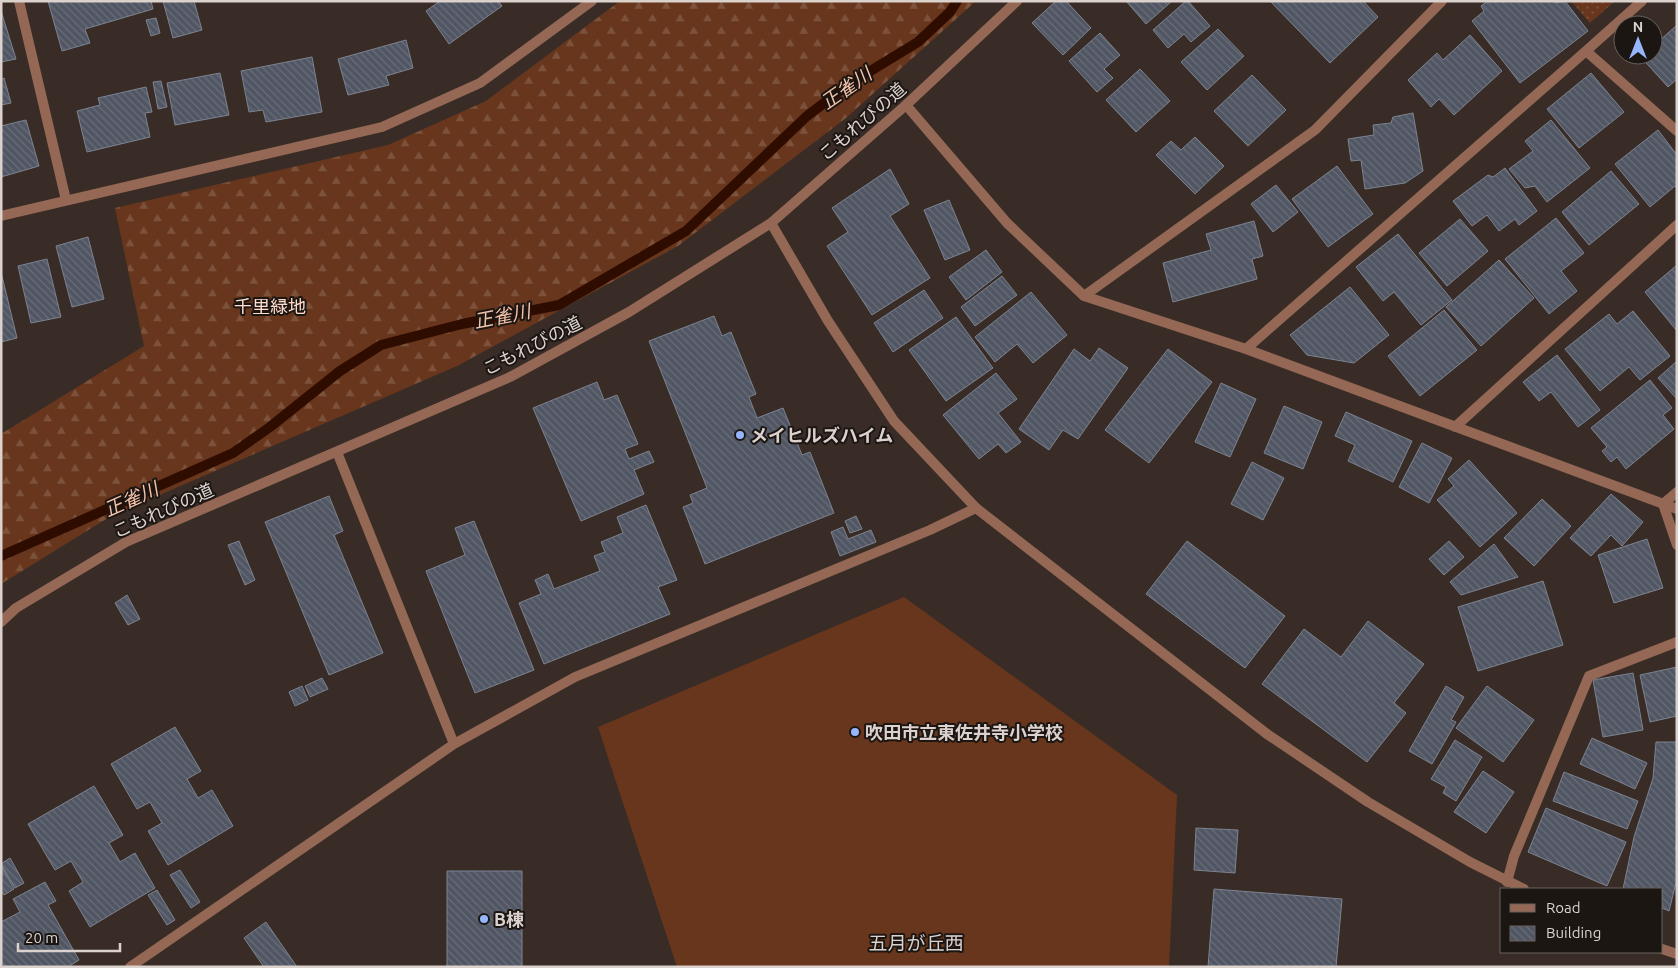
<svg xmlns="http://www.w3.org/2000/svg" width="1678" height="968" font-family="Ubuntu,'Noto Sans JP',sans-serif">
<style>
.forest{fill:url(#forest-firs)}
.park{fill:url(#park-dots)}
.pitch{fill:#68361c}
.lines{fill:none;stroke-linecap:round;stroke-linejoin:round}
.stream{stroke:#2f0c00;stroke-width:10}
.building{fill:url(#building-back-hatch);stroke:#7c8390}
.minor{stroke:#946854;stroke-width:10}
.tertiary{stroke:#946854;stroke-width:10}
.poi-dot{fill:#95b6fd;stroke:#1c1613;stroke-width:2}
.labels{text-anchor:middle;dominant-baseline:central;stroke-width:4;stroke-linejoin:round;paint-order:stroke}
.street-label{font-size:18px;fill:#dbd2ce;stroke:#1c1613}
.park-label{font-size:18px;fill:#ffdccc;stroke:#1c1613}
.poi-label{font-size:18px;font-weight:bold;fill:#dbd2ce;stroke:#1c1613;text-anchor:start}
.water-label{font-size:19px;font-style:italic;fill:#f5c2aa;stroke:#1c1613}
.neighbourhood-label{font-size:19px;fill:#dbd2ce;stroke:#1c1613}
</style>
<defs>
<pattern id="forest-firs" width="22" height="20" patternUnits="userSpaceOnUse" patternTransform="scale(1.25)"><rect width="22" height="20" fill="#68361c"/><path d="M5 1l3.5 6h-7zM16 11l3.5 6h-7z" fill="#7d523c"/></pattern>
<pattern id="park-dots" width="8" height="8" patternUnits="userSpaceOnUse" patternTransform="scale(1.25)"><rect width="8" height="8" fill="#68361c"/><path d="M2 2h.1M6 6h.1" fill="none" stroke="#7d523c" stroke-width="1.8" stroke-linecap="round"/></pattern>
<pattern id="building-back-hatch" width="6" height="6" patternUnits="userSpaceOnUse" patternTransform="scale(1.25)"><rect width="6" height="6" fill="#505663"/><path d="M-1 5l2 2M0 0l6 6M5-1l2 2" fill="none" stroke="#696d78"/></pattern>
</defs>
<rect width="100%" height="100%" fill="#392c26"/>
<path class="forest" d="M620,1H976L846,118L678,246L457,366L111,516L1,584V434L144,346L115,208L388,145L486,101Z"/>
<path class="park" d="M1571,1H1615L1590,23Z"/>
<path class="pitch" d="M904,597L1177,795L1169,967H677L598,727Z"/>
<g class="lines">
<path class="stream" d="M1,556L233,453L270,427L340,371L381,345L462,324L559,305L686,231L807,116L849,84L918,42L950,12L957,1"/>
</g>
<path class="building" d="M48,1H151L153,9L85,29L90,43L62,51Z
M163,1H194L202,30L173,38Z
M440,1H498L502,6L449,44L426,11Z
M1056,1H1066L1091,28L1063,55L1032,23Z
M1126,1H1172L1146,24Z
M1186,1H1188L1210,26L1191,42L1184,34L1168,48L1153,30Z
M1270,1H1363L1378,17L1330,63Z
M1488,1H1554L1555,3L1565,1L1588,31L1520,83L1472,21L1484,11L1481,6Z
M1,11L16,59L1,62Z
M156,18L160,33L151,36L146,20Z
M1677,25V79L1668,87L1639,55H1653V37L1659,41Z
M1218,29L1244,56L1207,90L1181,62Z
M1100,33L1120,55L1104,69L1113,78L1097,92L1069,61Z
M1470,35L1502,71L1454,115L1439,99L1431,107L1408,80L1437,53L1443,60Z
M406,40L413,68L386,76L389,85L348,95L338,59Z
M312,57L322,112L266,122L263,110L249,112L241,71Z
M1140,69L1170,101L1136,132L1106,100Z
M220,73L229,115L175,125L167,83Z
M1591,73L1624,112L1579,148L1547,109Z
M1252,75L1286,110L1248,146L1214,111Z
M4,78L11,103L1,105V79Z
M161,81L167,107L158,109L153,82Z
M146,87L152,112L145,113L150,137L87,152L77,111L100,105L98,98Z
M1413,113L1423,171L1405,183L1365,189L1361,160L1351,161L1348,139L1374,135L1373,125L1391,123L1393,117Z
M26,120L39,166L1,177V126Z
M1551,120L1590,168L1547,202L1535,186L1525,188L1509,169L1533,151L1525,141Z
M1658,130L1677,155V188L1675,186L1650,207L1615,164Z
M1195,137L1224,166L1195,194L1156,155L1171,141L1181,150Z
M1337,166L1373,214L1328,247L1292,199Z
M1505,168L1537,211L1519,225L1515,219L1499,231L1487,215L1472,226L1453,201L1488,175L1493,177Z
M890,169L909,204L890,216L930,278L872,315L827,246L848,232L832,208Z
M1611,171L1639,204L1589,245L1562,212Z
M1276,185L1298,212L1273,232L1251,204Z
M949,200L970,250L945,260L924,210Z
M1556,218L1584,253L1561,271L1577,291L1549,314L1505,259Z
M1460,219L1488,251L1447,286L1419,253Z
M1254,221L1263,256L1252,259L1257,279L1173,302L1163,263L1211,250L1206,234Z
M1398,234L1452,300L1421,325L1394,292L1383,301L1356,267Z
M88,237L104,299L72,307L56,246Z
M986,250L1002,272L966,300L949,277Z
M47,259L61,317L31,323L18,266Z
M1499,260L1534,298L1481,346L1446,307Z
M1677,265V330H1676L1645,292Z
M1,272L17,338L1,342Z
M1002,276L1017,295L975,326L961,307Z
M1350,287L1389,335L1354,363L1307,355L1290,335Z
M924,290L943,318L893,352L874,323Z
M1031,292L1067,335L1033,363L1017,344L995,362L975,337Z
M1444,310L1477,350L1420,396L1388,356Z
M1633,311L1670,356L1640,380L1629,367L1600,391L1565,349L1609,314L1617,324Z
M714,316L722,336L731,332L756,394L749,397L757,418L783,408L802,455L810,452L834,513L705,564L683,507L693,503L690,495L707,488L649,341Z
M956,317L993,368L946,401L909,350Z
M1099,348L1128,368L1078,439L1063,430L1049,450L1019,429L1074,349L1090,361Z
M1168,349L1212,382L1149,463L1105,430Z
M1557,355L1600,410L1578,427L1551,392L1539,401L1523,382Z
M1677,361V399L1658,378Z
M996,373L1017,399L998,413L1021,442L1006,453L998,444L979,459L943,415Z
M1650,380L1672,408L1663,415L1674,429L1626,469L1617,457L1611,462L1602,451L1607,447L1591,428Z
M597,382L604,400L617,395L638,444L625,449L629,459L649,451L654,462L634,470L644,494L581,521L533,408Z
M1221,383L1256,399L1230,457L1195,442Z
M1284,406L1322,422L1303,469L1264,453Z
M1346,412L1412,441L1393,482L1348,461L1355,445L1335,436Z
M1422,443L1452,458L1429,503L1399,487Z
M1469,460L1517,513L1480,547L1437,500L1454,486L1448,479Z
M1252,462L1284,478L1263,520L1231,504Z
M1611,494L1643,522L1622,546L1611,535L1591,556L1570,538Z
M329,496L343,531L334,535L383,653L329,675L265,522Z
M1542,499L1571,526L1534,566L1504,538Z
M646,505L677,580L658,587L670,614L544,664L519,603L541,594L535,580L548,574L554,589L600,571L594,556L605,552L601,542L623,533L617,517Z
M856,516L862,529L850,533L845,521Z
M474,521L534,670L475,693L426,571L465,555L455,528Z
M843,527L848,539L871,530L876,542L840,556L831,532Z
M1647,539L1663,588L1614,603L1598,555Z
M239,541L255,580L245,585L228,545Z
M1187,541L1285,616L1245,668L1146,594Z
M1449,541L1464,557L1444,575L1429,559Z
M1494,544L1518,577L1461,595L1450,582Z
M1543,581L1563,645L1478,671L1458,607Z
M127,595L140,619L128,625L115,603Z
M1368,621L1424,664L1394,703L1406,713L1367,762L1262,684L1304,629L1341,657Z
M1677,667V716L1650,722L1640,675Z
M1633,673L1643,730L1603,737L1593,680Z
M322,678L328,689L310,697L305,686Z
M302,686L308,700L295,706L289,692Z
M1446,686L1464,697L1451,720L1456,722L1432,764L1409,751Z
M1487,686L1534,720L1503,762L1456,728Z
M175,727L201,771L187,779L198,798L212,790L233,826L168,865L148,831L162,823L150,802L137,809L111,764Z
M1592,738L1647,763L1635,789L1580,764Z
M1455,740L1482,757L1456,801L1443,793L1446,787L1431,779Z
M1656,742H1677V841L1675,849H1677V879L1669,911L1662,908V889H1623L1634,837L1653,778Z
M1483,771L1514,792L1486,833L1454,812Z
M1564,772L1638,801L1627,829L1553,801Z
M94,786L123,835L109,843L120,862L135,853L155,888L90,927L69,891L83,882L71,861L55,870L28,824Z
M1546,808L1626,842L1607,886L1528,852Z
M1196,828L1238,830L1235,873L1194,870Z
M10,858L24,883L15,888L1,864Z
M2,867L14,889L4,895L1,890Z
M180,870L200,902L191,908L170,875Z
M447,871H522V967H447Z
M45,882L56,901L48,905L79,960L68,967H1V922L20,912L13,899Z
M1214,889L1342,899L1336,967H1208Z
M157,890L175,920L167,925L148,895Z
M266,922L297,967H264L244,938Z"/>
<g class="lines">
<path class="minor" d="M19,1L66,200
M1586,51L1642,1
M906,105L1007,223L1084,296L1246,349L1677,509
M1,216L382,127L480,83L592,1
M1084,296L1315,130L1442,1
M1246,349L1586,51L1677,131
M1455,427L1677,225
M337,452L454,744
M1677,492L1663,504L1677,545
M1507,882L1514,856L1589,676L1677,642
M130,967L454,744L575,677L930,530L976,508"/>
<path class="tertiary" d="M771,223L828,321L894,421L976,508L1267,734L1368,802L1470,862L1524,889
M1,622L16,608L126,542L510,377L629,312L771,223L906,105L1017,1
M1662,949L1677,954"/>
</g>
<g class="poi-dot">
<circle cx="740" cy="435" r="5"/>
<circle cx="855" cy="732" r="5"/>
<circle cx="484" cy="919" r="5"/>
</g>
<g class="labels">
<g class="street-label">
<text transform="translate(862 121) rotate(-41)">こもれびの道</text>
<text transform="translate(532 345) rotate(-27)">こもれびの道</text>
<text transform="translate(163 510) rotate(-24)">こもれびの道</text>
</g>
<g class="park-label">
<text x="270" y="306">千里緑地</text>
</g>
<g class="poi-label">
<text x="750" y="435">メイヒルズハイム</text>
<text x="865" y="732">吹田市立東佐井寺小学校</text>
<text x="494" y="919">B棟</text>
</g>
<g class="water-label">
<text transform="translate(846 88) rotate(-35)">正雀川</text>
<text transform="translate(502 316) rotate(-11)">正雀川</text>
<text transform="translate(131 499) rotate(-24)">正雀川</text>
</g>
<g class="neighbourhood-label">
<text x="916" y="943">五月が丘西</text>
</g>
</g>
<rect width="1678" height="968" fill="none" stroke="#dbd2ce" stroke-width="5"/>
<rect x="1500" y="888" width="162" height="65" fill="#1c1613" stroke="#68615e"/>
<rect x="1510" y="904" width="25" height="8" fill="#946854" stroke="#68615e"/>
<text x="1546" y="913" font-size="15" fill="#dbd2ce">Road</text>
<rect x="1510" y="926" width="25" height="15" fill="url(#building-back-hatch)" stroke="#68615e"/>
<text x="1546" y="938" font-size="15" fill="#dbd2ce">Building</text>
<g transform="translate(1638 40)"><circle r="24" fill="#1c1613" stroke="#68615e"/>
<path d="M0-4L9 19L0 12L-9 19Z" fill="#95b6fd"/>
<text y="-8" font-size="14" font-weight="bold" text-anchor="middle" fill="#dbd2ce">N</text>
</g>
<path d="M18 943v8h102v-8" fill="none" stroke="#dbd2ce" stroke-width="2.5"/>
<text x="25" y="943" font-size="15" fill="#dbd2ce" stroke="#1c1613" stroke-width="4" paint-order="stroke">20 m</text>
</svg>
